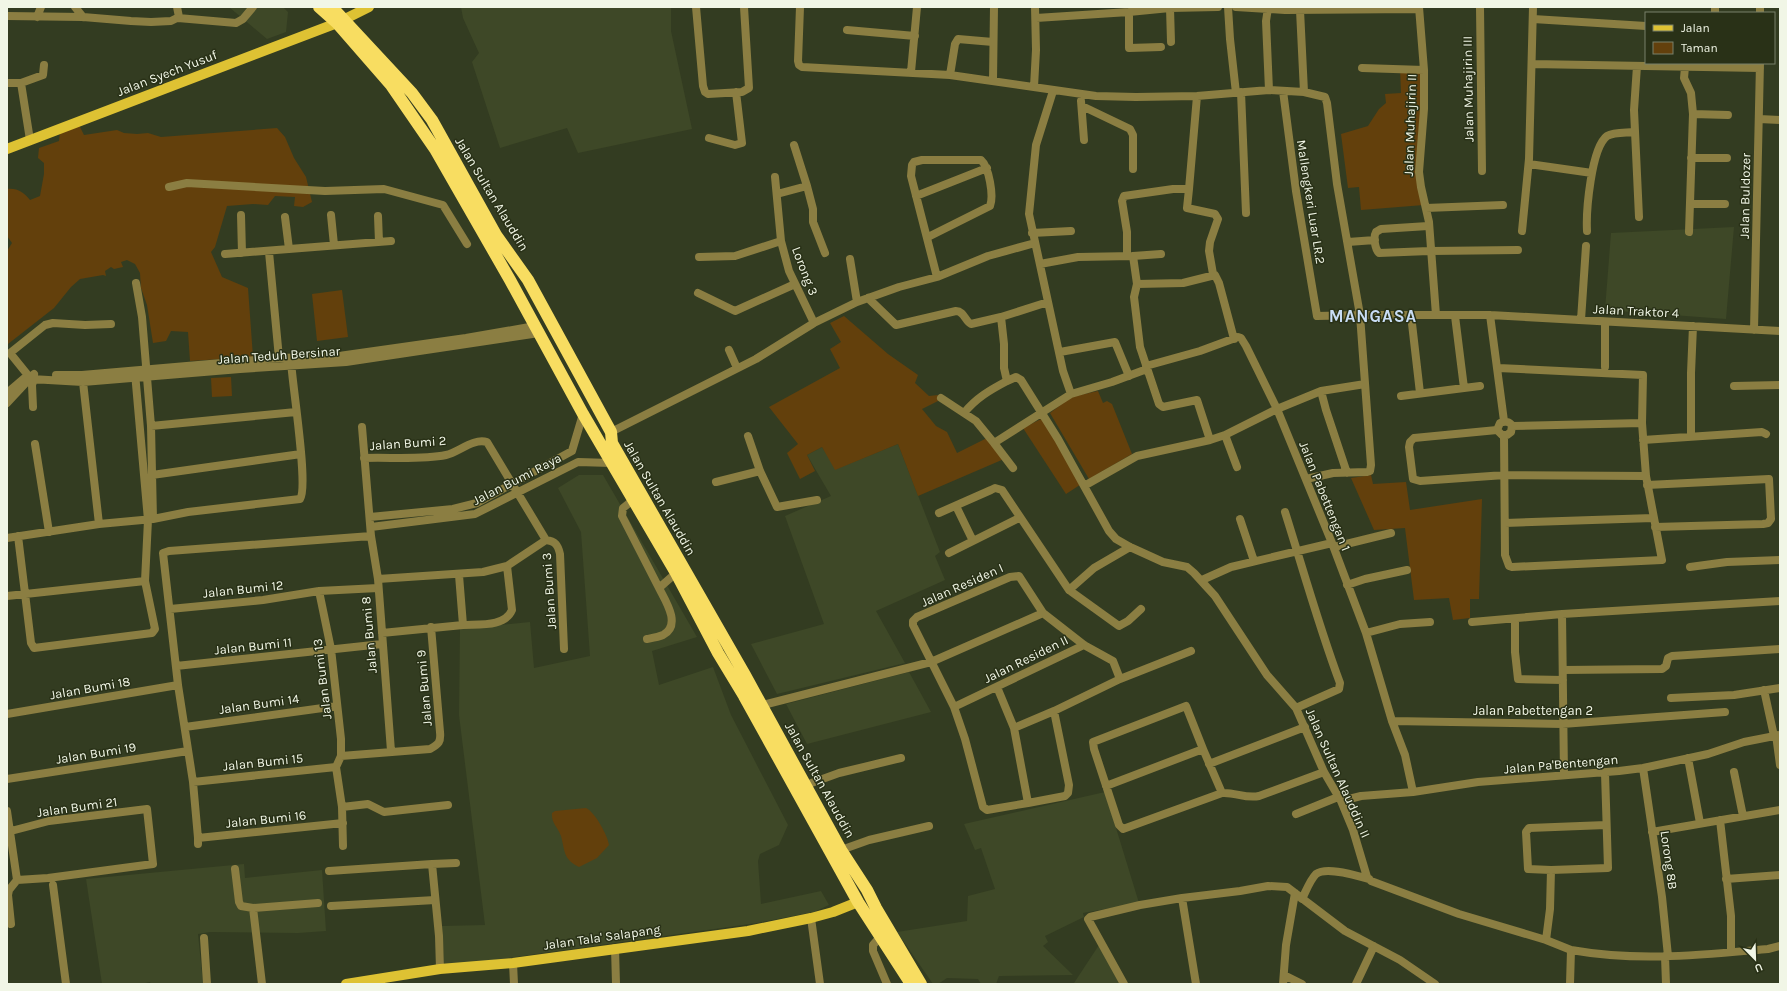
<svg xmlns="http://www.w3.org/2000/svg" width="1787" height="991" font-family="Karla,sans-serif">
<style>
.built{fill:#3e4827}
.green{fill:#63400c}
.lines{fill:none;stroke-linecap:round;stroke-linejoin:round}
.minor{stroke:#8b7e42;stroke-width:8}
.major{stroke:#dec233;stroke-width:10}
.highway{stroke:#f8dd61;stroke-width:12}
.labels{text-anchor:middle;dominant-baseline:central;stroke-width:3;stroke-linejoin:round;paint-order:stroke}
.street-label{font-size:13px;fill:#f1f6e6;stroke:#293117}
.district-label{font-size:17px;font-weight:bold;letter-spacing:1px;fill:#c9ddf5;stroke:#293117}
</style>
<rect width="100%" height="100%" fill="#333c21"/>
<path class="built" d="M229,7H283L288,12L286,32L267,39Z
M461,7H671V31L692,129L578,153L567,128L500,148L472,62L479,53L463,18Z
M1734,227L1726,319L1605,310L1611,233Z
M898,444L940,552L935,556L945,580L876,611L905,663L777,694L751,644L824,624L785,516L831,496L807,455L822,447L836,469Z
M579,475H603L697,637L652,651L659,685L713,667L731,715L788,825L779,845L760,854L758,861L761,904L821,891L829,905L814,912L757,923L444,967L442,926L485,925L459,715L460,629L530,622L534,668L590,656L581,532L558,488Z
M909,672L931,712L807,744L786,704Z
M1105,792L1139,903L1083,913L1084,917L1045,936L1048,942L1043,946L1073,975L999,976L996,984H981L978,979L947,978L938,984H933L897,932L967,921L968,896L995,889L981,848L975,850L964,824Z
M244,864L245,878L322,870L326,931L298,933L210,932L198,934L203,984H151L150,982L141,984H102L86,879Z
M1099,945L1120,984H1073L1074,983Z"/>
<path class="green" d="M1400,68H1422L1420,135L1424,205L1361,210L1359,187L1348,188L1341,134L1368,126L1379,109L1386,103L1385,94L1401,93Z
M78,123L84,135L117,130L124,133L137,134L148,133L161,137L277,128L285,137L294,158L306,177L312,202L303,207L294,206L295,197L275,196L268,205L253,204L227,206L215,247L211,252L222,277L248,288L253,357L190,361L188,332L171,331L166,341L153,343L147,305L141,288L140,273L135,264L127,260L121,262L123,267L114,269L111,267L105,271L106,276L103,275L80,279L71,287L54,308L8,344L7,343V251L12,243L7,236V189C18,188 23,192 30,200L40,196L44,174V163L38,158L39,148L59,141L60,133Z
M342,290L348,337L317,341L312,294Z
M844,316L888,354L918,375L915,383L929,396L938,395V401L922,409L936,426L947,432L957,453L987,438L1004,459L918,496L898,444L835,470L822,447L807,455L815,471L800,479L787,453L798,444L769,407L840,368L830,349L841,342L830,323Z
M231,377L232,396L212,397L211,378Z
M1098,391L1103,403L1107,401L1112,404L1132,454L1089,479L1050,413L1071,397Z
M1045,417L1086,481L1066,494L1023,428Z
M1371,475L1373,484L1406,482L1410,510L1482,499L1479,599H1470V618L1453,620L1449,598L1414,600L1405,528L1374,530L1351,478Z
M586,808C595,812 608,836 609,845L597,858L579,867C563,859 565,851 561,836C558,827 551,823 552,813L555,811Z"/>
<g class="lines">
<path class="minor" d="M75,7L83,17
M696,7L703,86L705,92L708,94L742,92L749,88L744,7
M800,7L798,61L799,65L802,67L950,75L1096,96L1136,97L1197,96L1269,90L1304,92L1325,97L1327,103L1337,184L1360,315H1490L1780,331
M1228,7L1230,39L1236,93
M1236,7L1285,10L1419,9
M1419,7L1424,70V109L1419,172L1421,187L1429,222L1436,315
M1480,7L1482,171
M1170,8L1171,42
M1268,8L1266,21L1269,90
M1300,10L1304,92
M1715,13V7
M1760,13V7
M7,16L83,17L131,21L151,22L171,21L179,17L177,7
M37,17L41,7
M178,18L236,23L243,19L253,7
M1036,18L1129,12
M1533,19L1646,26
M847,30L915,36
M1161,47L1129,48V12L1170,8L1218,7
M1532,64L1760,68
M1637,66L1634,110L1639,217
M1685,67L1684,78L1691,93L1693,114L1689,232
M1362,68L1424,70
M911,72L917,7
M950,75L955,44L958,39L993,42
M993,80L994,7
M7,83H21
M1034,87L1036,50L1035,7
M1053,91L1036,145L1029,214L1063,371L1071,394
M1283,91L1296,191L1317,316L1360,315L1371,465L1370,471L1367,472L1333,473L1306,479
M1241,92L1246,213
M1081,101L1084,140
M1082,106L1130,129L1133,135V169
M1693,114L1728,115
M1759,119L1780,120
M709,138L735,145L742,143L736,92
M30,140L21,83L43,75L44,65
M794,145L807,186
M1691,158H1727
M1529,164L1592,173
M775,177L781,241L789,271L814,323
M169,187L187,183L325,191L384,189L443,205L467,244
M1189,189L1187,208L1215,214L1218,219L1210,242L1209,251L1213,274
M777,194L807,186L813,209V222L825,253
M916,196L987,168
M1691,204H1725
M1426,208L1503,205
M241,215L242,253
M331,215L334,245
M378,216L379,242
M285,217L289,249
M1428,226L1381,229L1376,232C1373,237 1375,249 1379,253L1429,251
M1522,231L1529,159L1533,7
M1587,231C1586,212 1591,148 1607,136C1614,132 1627,133 1634,132
M1032,233L1071,231
M928,237L990,206C994,196 989,167 981,160H922L914,162L912,165L911,176L937,277
M1348,242L1375,240
M1431,251L1518,250
M269,252L279,358
M225,254L391,241
M1127,256V232L1122,201L1124,196L1173,189H1189L1197,96
M1133,256L1161,254
M699,257L735,256L781,241
M850,259L857,302
M1040,264L1078,257L1133,256L1137,284L1134,297L1140,347L1159,404L1163,407L1197,400L1210,440
M136,283L142,317L151,426L153,519
M1137,284L1183,283L1215,275L1219,283L1234,339
M698,293L735,311L795,284
M868,298L896,325L956,311C964,311 965,321 971,324L1001,317
M1048,302L1001,317L1004,344V368L1007,381L1016,377L1021,380L1058,439L1109,531L1116,539L1130,547L1163,562L1187,567L1194,573L1215,596L1267,675L1296,708L1324,772L1341,801L1353,830L1367,877L1371,881L1459,914L1546,940L1571,950L1570,984
M1411,315L1420,393
M1490,315L1504,421
M1581,320L1586,246
M111,324L85,325L53,323L45,325L10,353L31,379L83,382L240,369L346,362L539,333
M1754,330L1760,63
M729,350L737,368
M1060,352L1115,342L1129,376
M1146,366L1200,351L1238,337L1241,338L1246,346L1277,409L1321,391L1365,384
M1605,367V322
M1498,368L1643,375L1642,423L1646,476L1662,560L1512,567L1509,566L1505,555L1504,435
M56,375H82L279,358L339,356L466,338L535,326
M83,382L99,524
M1734,386L1780,385
M1464,388L1480,386
M1321,391L1326,410L1347,473
M7,393L28,375
M1401,396L1464,388L1455,316
M941,398L976,421L994,443L1071,394L1112,382L1147,369
M7,403L34,374
M33,407L32,385L34,379
M964,413C976,398 990,390 1007,381
M151,426L296,412
M1512,426L1511,432L1507,435H1502L1497,430L1500,423C1504,421 1510,421 1512,426L1642,423
M362,427L371,536L378,579L391,751
M1497,430L1414,438L1410,442L1409,447L1413,479L1420,481L1505,475L1646,476
M611,432L756,359L814,323L857,302L899,287L937,277L988,256L1035,243
M1225,435L1237,467
M748,436L760,471L777,507L817,500
M1691,436V373L1693,326
M1643,440L1762,432L1766,434
M994,443L1013,468
M35,444L49,532
M364,458C389,457 422,460 446,455C459,452 473,438 487,442L546,540
M152,475L301,454
M716,482L760,471
M1647,485L1769,479L1771,519L1768,523L1763,524L1655,527
M1084,486L1137,456L1210,440L1225,435L1277,409L1332,543L1366,633L1392,721L1405,755L1413,792
M633,500L623,508L622,516L659,588
M956,506L973,541
M1285,512C1303,569 1319,627 1340,683L1339,689L1296,708
M939,513L991,490L995,488L1002,490L1069,590L1119,626L1128,621L1141,609
M370,517L453,509L477,503L572,451L583,414
M1240,519L1254,561
M1505,523L1653,518
M371,527L475,514L578,462L611,463
M18,536L31,643L34,648L152,633L155,629L145,581
M7,538L99,524L153,519L188,512L300,499C309,487 292,383 291,361
M1334,547L1391,533
M949,553L1019,518
M1690,567L1727,562L1780,560
M378,579L483,572L507,566L546,540C555,541 558,545 560,554L564,649
M1202,580L1231,567L1332,543
M1347,585L1365,579L1407,570
M1069,590L1094,568L1130,547
M7,596L145,581L148,520L135,373
M170,609L263,600L319,591
M1515,619V652L1518,679L1563,680
M1472,622L1562,614
M463,625C479,624 505,627 512,610L507,566
M382,633L463,625L459,575
M1366,633L1400,624L1430,622
M647,639C652,638 658,637 663,635C682,625 665,600 659,588L676,573
M176,666L382,644
M1563,670L1662,669L1666,666L1668,658L1672,656L1780,649
M1120,679L1191,651
M997,687L1014,728L1028,803L1065,796L1068,793L1069,785L1054,711L1014,728
M1764,690L1774,736
M1671,698L1734,695L1780,688
M763,705L931,662L1043,613
M954,707L1084,645
M7,714L178,685
M1392,721L1562,724L1725,712
M185,727L337,706
M1776,735L1780,765
M341,756L430,749C439,744 441,742 440,732L431,627
M1688,758L1700,823
M1209,764L1305,727
M1643,768L1662,897L1668,956
M1734,772L1743,816
M1605,773L1608,868L1551,870L1528,869L1526,832L1529,828L1606,825
M1564,775L1562,614L1780,601
M7,779L188,751
M193,782L336,767
M806,785L839,773L901,758
M1106,786L1203,749L1222,793L1123,829L1119,825L1094,749L1093,742L1186,706L1203,749
M1222,793C1235,792 1246,799 1259,796L1324,772
M1341,801L1361,796L1413,792L1478,782L1619,771L1643,768L1708,754L1744,742L1780,735
M1028,803L987,810L983,807L965,739L954,707L913,625V621L917,617L1010,577L1019,576L1043,613L1084,645L1113,661L1120,679L1054,711
M342,807L368,804L384,812L448,805
M7,811L17,880L9,890L8,895L11,924
M1296,814L1338,797
M1720,820L1731,916V952
M11,831L49,821L147,809L153,864L48,878L17,880
M1652,832L1780,810
M198,838L193,782L178,685L163,553L169,551L371,536
M198,844V838L343,823
M343,846L342,807L336,767L341,756V739L331,649L319,591L378,588
M841,850L869,840L929,826
M432,864L456,863
M235,869L239,902L241,906L253,908L318,903
M329,871L432,864L439,936L440,969
M1726,879L1780,875
M53,885L66,984
M1182,898L1196,984
M1302,899C1306,891 1310,880 1316,874C1327,866 1357,876 1369,879
M331,906L435,900
M253,908L262,984
M811,918L820,984
M880,937L873,945V951L887,984
M204,938L207,984
M1546,940L1550,909L1551,870
M615,948L616,984
M1571,950C1639,962 1700,955 1768,949L1780,946
M1665,956L1666,984
M513,963L514,984
M1284,975L1302,984
M1124,984L1088,919L1090,917L1140,905L1182,898L1240,891L1268,886L1287,887L1345,931L1400,960L1435,984
M1283,984L1286,945L1295,893
M1356,984L1374,946"/>
<path class="major" d="M7,149L337,23L369,7
M346,984L440,969L513,963L748,931L811,918L833,912L858,902"/>
<path class="highway" d="M319,7L337,23L391,85L435,149L510,280L583,414L676,573L718,653L744,696L858,902L911,984
M332,7L412,93L432,120L496,235L528,280L611,432L612,443L745,675L841,850L867,890L876,908L921,984"/>
</g>
<g class="labels">
<g class="street-label">
<text transform="translate(167 73) rotate(-21)">Jalan Syech Yusuf</text>
<text transform="translate(1468 89) rotate(-91)">Jalan Muhajirin III</text>
<text transform="translate(1410 125) rotate(-88)">Jalan Muhajirin II</text>
<text transform="translate(492 194) rotate(59)">Jalan Sultan Alauddin</text>
<text transform="translate(1745 196) rotate(-89)">Jalan Buldozer</text>
<text transform="translate(1311 202) rotate(81)">Mallengkeri Luar LR.2</text>
<text transform="translate(805 271) rotate(69)">Lorong 3</text>
<text transform="translate(1636 311) rotate(3)">Jalan Traktor 4</text>
<text transform="translate(279 355) rotate(-4)">Jalan Teduh Bersinar</text>
<text transform="translate(408 443) rotate(-4)">Jalan Bumi 2</text>
<text transform="translate(517 479) rotate(-27)">Jalan Bumi Raya</text>
<text transform="translate(1325 496) rotate(68)">Jalan Pabettengan 1</text>
<text transform="translate(660 498) rotate(60)">Jalan Sultan Alauddin</text>
<text transform="translate(962 585) rotate(-24)">Jalan Residen I</text>
<text transform="translate(243 589) rotate(-6)">Jalan Bumi 12</text>
<text transform="translate(549 591) rotate(-94)">Jalan Bumi 3</text>
<text transform="translate(369 635) rotate(-95)">Jalan Bumi 8</text>
<text transform="translate(253 646) rotate(-6)">Jalan Bumi 11</text>
<text transform="translate(1026 659) rotate(-26)">Jalan Residen II</text>
<text transform="translate(322 679) rotate(-97)">Jalan Bumi 13</text>
<text transform="translate(90 688) rotate(-10)">Jalan Bumi 18</text>
<text transform="translate(424 688) rotate(-95)">Jalan Bumi 9</text>
<text transform="translate(259 704) rotate(-8)">Jalan Bumi 14</text>
<text x="1533" y="710">Jalan Pabettengan 2</text>
<text transform="translate(96 753) rotate(-9)">Jalan Bumi 19</text>
<text transform="translate(263 762) rotate(-6)">Jalan Bumi 15</text>
<text transform="translate(1561 764) rotate(-5)">Jalan Pa'Bentengan</text>
<text transform="translate(1338 773) rotate(66)">Jalan Sultan Alauddin II</text>
<text transform="translate(820 780) rotate(61)">Jalan Sultan Alauddin</text>
<text transform="translate(77 807) rotate(-8)">Jalan Bumi 21</text>
<text transform="translate(266 819) rotate(-6)">Jalan Bumi 16</text>
<text transform="translate(1669 860) rotate(82)">Lorong 8B</text>
<text transform="translate(602 937) rotate(-8)">Jalan Tala' Salapang</text>
</g>
<g class="district-label">
<text x="1373" y="316">MANGASA</text>
</g>
</g>
<rect width="1787" height="991" fill="none" stroke="#f1f6e6" stroke-width="16"/>
<rect x="1645" y="12" width="130" height="52" fill="#293117" stroke="#79806a"/>
<rect x="1653" y="25" width="20" height="6" fill="#dec233" stroke="#79806a"/>
<text x="1681" y="32" font-size="12" fill="#f1f6e6">Jalan</text>
<rect x="1653" y="42" width="20" height="12" fill="#63400c" stroke="#79806a"/>
<text x="1681" y="52" font-size="12" fill="#f1f6e6">Taman</text>
<g transform="translate(1755 959) rotate(157)" stroke="#293117" stroke-width="3" paint-order="stroke">
<path d="M0-3L7 15L0 10L-7 15Z" fill="#f1f6e6"/>
<text y="-6" font-size="11" font-weight="bold" text-anchor="middle" fill="#f1f6e6">U</text>
</g>
</svg>
